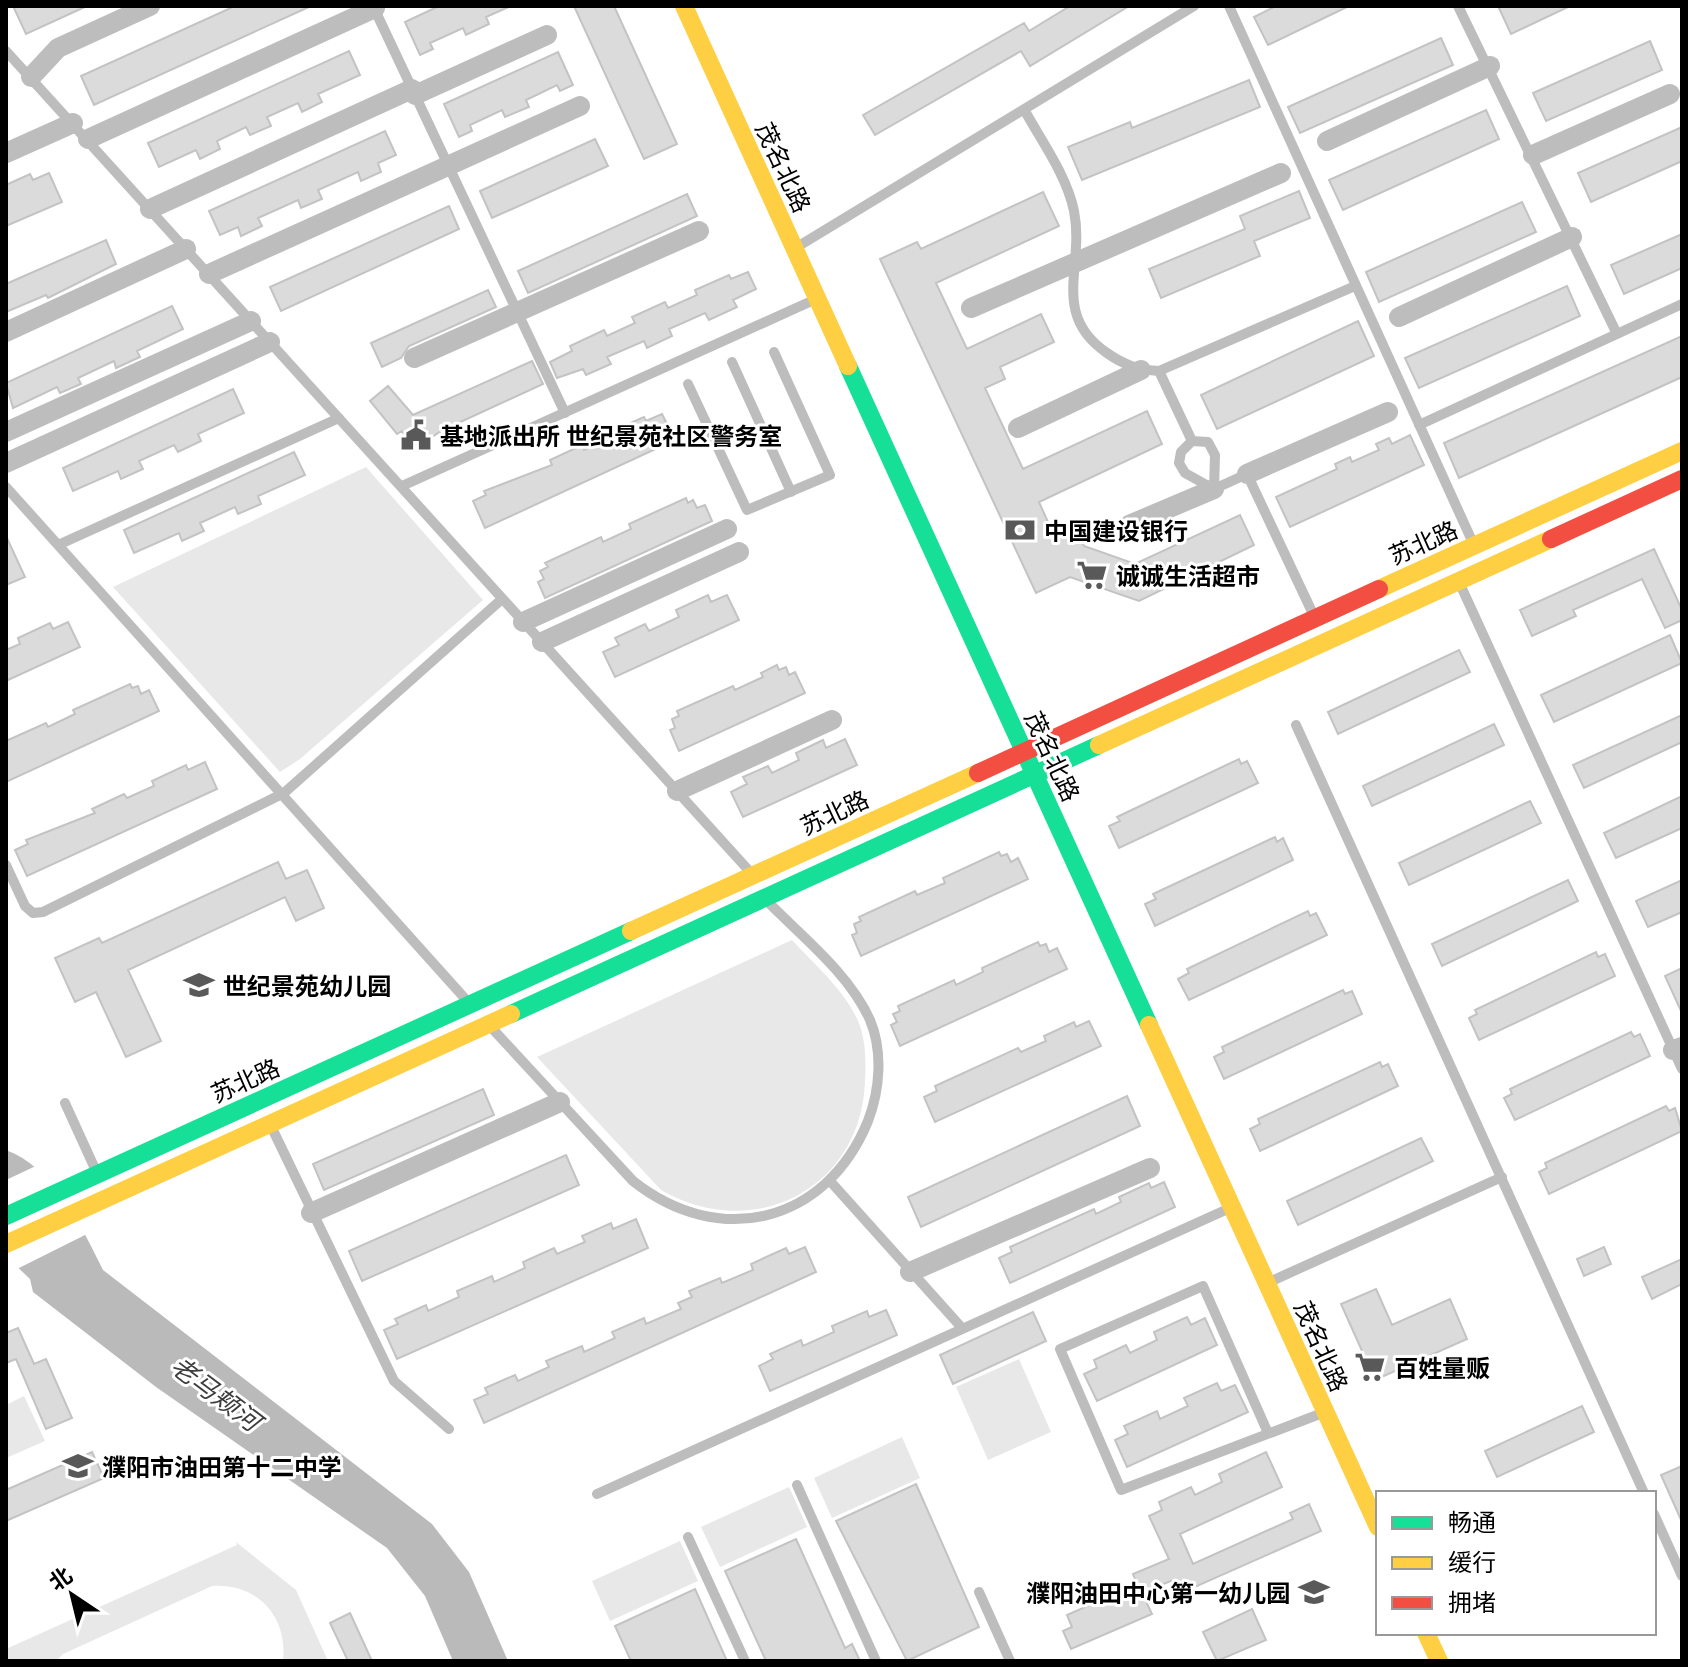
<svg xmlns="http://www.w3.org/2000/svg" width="1688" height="1667" font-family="'Open Sans','Noto Sans SC',sans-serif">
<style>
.green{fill:#e8e8e8}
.water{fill:#bababa}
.pier{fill:#fff}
.building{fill:#dbdbdb;stroke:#c3c3c3;stroke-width:2}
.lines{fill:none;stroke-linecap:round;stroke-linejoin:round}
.lane{stroke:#bdbdbd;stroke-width:10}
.street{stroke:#bdbdbd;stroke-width:20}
.fast{stroke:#16e098;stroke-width:18}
.slow{stroke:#ffcf43;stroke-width:18}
.jam{stroke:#f24e42;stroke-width:18}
.labels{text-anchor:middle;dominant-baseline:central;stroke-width:6;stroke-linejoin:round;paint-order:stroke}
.street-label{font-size:24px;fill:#000;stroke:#fff}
.poi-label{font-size:24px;font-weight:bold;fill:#000;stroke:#fff;text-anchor:start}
.water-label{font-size:26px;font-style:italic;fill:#3d3d3d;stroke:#fff}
</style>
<rect width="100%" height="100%" fill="#fff"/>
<path class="green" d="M366,467L483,600L300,759L280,772L113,587Z
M792,940C815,965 848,993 860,1026C866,1044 866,1063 865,1081C861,1190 753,1243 661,1190L537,1057Z
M1019,1359L1051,1432L988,1460L956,1387Z
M24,1396L45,1441L6,1458V1405Z
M902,1437L920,1478L832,1518L814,1478Z
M789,1487L807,1527L720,1567L701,1527Z
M680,1541L698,1581L610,1621L592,1581Z
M236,1542L296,1590L328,1661H283C288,1616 257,1583 212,1586L63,1654L56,1661H6V1649L237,1545Z"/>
<path class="water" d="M6,1150C53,1167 82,1227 103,1270L432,1524L469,1572L508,1661H453L425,1596L387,1548L156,1387L33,1292L30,1279L6,1256Z"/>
<path class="pier" d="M40,1164L89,1233L15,1270L6,1261V1180Z"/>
<path class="building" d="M13,6H87L26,34Z
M235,6H311L94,105L81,76Z
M439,6H511L486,17L489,24L466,35L463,28L430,43L433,49L420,55L405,22Z
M574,6H614L677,144L644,159Z
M1070,6H1129L1030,66L1021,51L875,135L863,115L1024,23L1029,31Z
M1276,6H1349L1268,45L1254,17Z
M1498,6H1570L1511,34Z
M1441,38L1453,65L1300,133L1288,107Z
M1650,41L1662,70L1546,121L1533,93Z
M349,51L360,75L318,94L322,102L302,112L298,103L267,117L271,126L250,135L246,127L217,141L220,149L200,159L196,150L159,167L148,143Z
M558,52L573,85L560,91L557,85L526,100L529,107L505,117L502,110L470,125L472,131L459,137L444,104Z
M1249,80L1260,107L1082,180L1068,147L1130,122L1132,128Z
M1486,110L1499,139L1343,210L1329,180Z
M1682,127V161L1591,202L1578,173Z
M385,131L396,155L378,163L381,172L361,181L358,172L318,190L322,199L301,208L298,200L258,218L262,226L241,236L238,227L220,235L209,211Z
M595,139L608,166L492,218L480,191Z
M49,173L62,202L6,226V185L30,174L33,180Z
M1299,191L1310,218L1254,241L1260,256L1161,298L1149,269L1245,229L1240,216Z
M1043,192L1059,226L936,283L967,349L1041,314L1054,342L1000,367L1005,379L985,388L1023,469L1147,411L1162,444L1039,502L1056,540L1076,530L1084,546L1135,564L1240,515L1254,545L1139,601L1070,577L1036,593L880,259L917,242L921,249Z
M687,194L697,216L528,293L518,271Z
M1522,202L1536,232L1379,302L1366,272Z
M449,206L459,229L281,311L270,287Z
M1682,234V268L1624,294L1611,265Z
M106,240L116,264L48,298L46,295L6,312V284Z
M748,272L756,289L733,300L737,307L709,320L705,313L669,329L672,336L647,348L644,341L607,357L611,364L586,375L583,369L557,378L550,362L572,351L570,346L604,330L607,336L635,323L632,317L665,302L668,308L697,295L695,290L729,275L731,279Z
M1567,286L1580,316L1419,388L1405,358Z
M488,290L496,307L409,346L401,358L382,367L371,343Z
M172,306L183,329L137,351L140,357L116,368L114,361L78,378L81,384L60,393L57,387L13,408L6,383Z
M1358,321L1374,356L1217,429L1201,395Z
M1682,336V377L1459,478L1444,443Z
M532,361L543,384L443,430L413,449L402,431L397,434L370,401L388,386L413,415Z
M233,389L244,413L198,434L201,441L178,452L174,445L139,461L143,469L121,479L118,471L73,491L63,468Z
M662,414L675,440L485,528L473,501L486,495L484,491L552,465L550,460L582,445L584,450L612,437L610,432L644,417L646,421Z
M1410,435L1424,465L1290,527L1276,497L1337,469L1335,464L1350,457L1352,462L1379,450L1376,444L1389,438L1392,444Z
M294,452L305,475L258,496L261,504L238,514L235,507L200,523L204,531L182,541L179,533L134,553L124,530Z
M686,498L688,503L693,500L697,508L705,505L712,521L545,598L538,582L544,579L540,571L548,567L545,563L601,537L603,542L631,529L629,524Z
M6,536L25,577L6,585Z
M1654,549L1682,610V620L1665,628L1642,579L1573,610L1576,616L1532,636L1520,610Z
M708,595L711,602L727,595L739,620L615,677L603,652L619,645L615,638L645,624L649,631L679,617L676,610Z
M68,622L80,647L6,681V650L20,644L18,638L50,623L53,629Z
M1670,635L1682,663L1554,722L1541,695Z
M1459,650L1470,672L1338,734L1328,712Z
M777,665L779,670L786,667L789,675L795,672L805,693L679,751L670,730L675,728L672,719L679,716L677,711L733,686L735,690L763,677L761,673Z
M130,684L132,688L138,686L141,694L149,690L159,711L6,782V741L46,723L48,727L75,714L73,710Z
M1682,715V742L1584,788L1573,765Z
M1494,724L1504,745L1372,806L1363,786Z
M845,739L857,765L743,817L731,792L747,784L743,777L768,766L772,773L799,760L796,753L823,740L826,748Z
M1239,759L1241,764L1247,761L1258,783L1119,848L1109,826L1120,821L1117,817Z
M205,762L217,789L27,876L15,850L28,844L26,840L95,813L92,809L124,794L127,798L154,786L152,781L186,765L188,770Z
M1682,796V828L1616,858L1604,833Z
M1530,801L1541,823L1409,885L1399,863Z
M1275,837L1277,842L1283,838L1293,860L1155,926L1145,904L1156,899L1153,894Z
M999,852L1001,856L1007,854L1011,862L1018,858L1028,879L861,956L852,935L857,933L854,924L861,921L859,917L915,891L917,895L945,883L943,878Z
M278,862L286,879L307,870L324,908L296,921L285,897L128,970L161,1041L126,1057L96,992L75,1002L55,958L99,938L102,943Z
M1568,880L1578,901L1442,966L1432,944Z
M1682,880V912L1648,927L1636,901Z
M1308,911L1310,916L1316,913L1327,935L1189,1000L1178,979L1189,973L1187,969Z
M1038,942L1040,946L1046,944L1049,952L1057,948L1067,969L900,1046L891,1025L897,1022L893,1014L900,1011L898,1006L954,980L956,985L983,972L982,968Z
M1596,952L1598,957L1605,954L1615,976L1479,1040L1469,1018L1477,1014L1475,1010Z
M1682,968V1013L1665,976Z
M1343,990L1345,994L1352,991L1362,1014L1224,1079L1214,1057L1224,1052L1222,1047Z
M1089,1021L1101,1046L935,1122L924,1097L937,1091L935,1086L1018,1048L1021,1052L1046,1041L1044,1036L1074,1022L1076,1027Z
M1631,1032L1634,1037L1640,1034L1650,1056L1515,1120L1504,1098L1512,1094L1510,1089Z
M1380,1062L1382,1067L1388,1064L1398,1086L1260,1151L1250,1129L1260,1124L1258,1119Z
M483,1089L494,1115L324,1190L313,1164Z
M1127,1096L1140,1126L921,1227L908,1197Z
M1666,1106L1669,1111L1675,1108L1682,1131L1549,1194L1539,1172L1547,1168L1545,1163Z
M1421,1138L1433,1161L1298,1225L1287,1201Z
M566,1155L579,1185L362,1281L349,1251Z
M1164,1182L1175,1207L1010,1283L999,1258L1012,1252L1010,1247L1094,1209L1096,1214L1121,1202L1119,1197L1149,1183L1151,1188Z
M636,1219L648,1248L397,1359L384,1330L398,1324L395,1319L426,1305L428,1311L459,1297L457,1291L492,1276L494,1282L525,1268L523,1262L554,1248L557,1254L585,1242L582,1236L611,1223L613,1229Z
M805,1247L816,1272L484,1423L474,1400L488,1394L485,1388L515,1375L518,1381L549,1367L546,1361L582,1346L584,1352L615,1338L612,1332L644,1318L646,1324L681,1309L678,1303L692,1297L689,1291L720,1278L722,1283L753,1270L751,1264L786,1248L789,1254Z
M1604,1247L1611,1264L1584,1276L1577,1259Z
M1682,1259V1284L1652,1299L1642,1277Z
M1376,1289L1392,1325L1450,1299L1467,1339L1375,1380L1341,1304Z
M886,1310L897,1335L770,1391L759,1366L773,1359L770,1354L801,1340L803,1346L834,1332L832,1326L867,1311L869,1317Z
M1033,1312L1046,1341L953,1384L940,1355Z
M1187,1317L1191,1325L1205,1318L1217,1345L1097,1401L1084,1374L1097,1368L1094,1360L1126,1345L1130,1353L1157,1340L1154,1332Z
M18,1328L34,1364L46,1359L72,1418L46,1429L16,1359L6,1363V1333Z
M1217,1383L1221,1391L1235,1385L1248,1412L1127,1467L1115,1440L1128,1434L1124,1426L1157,1411L1160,1419L1188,1406L1184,1398Z
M1582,1406L1594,1432L1497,1477L1485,1451Z
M92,1452L104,1478L6,1521V1490Z
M1266,1452L1282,1487L1180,1534L1193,1564L1293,1519L1290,1513L1309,1504L1321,1531L1179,1594L1173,1580L1142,1593L1152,1614L1071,1649L1063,1631L1072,1627L1067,1615L1137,1584L1133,1574L1169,1559L1149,1516L1162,1510L1159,1502L1191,1487L1195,1495L1222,1482L1219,1474Z
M1682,1466V1522L1661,1475Z
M916,1484L979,1627L907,1661L836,1521Z
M796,1539L845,1648L852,1644L860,1661H766L725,1571Z
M695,1589L727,1661H631L615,1626Z
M1252,1609L1266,1640L1217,1661L1203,1632Z
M350,1613L372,1661H348L330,1623Z"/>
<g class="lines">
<path class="lane" d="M1229,6L1473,543
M1458,6L1617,334
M374,8L565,413
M6,51L752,874
M1025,111C1042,142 1067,176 1074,211C1085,266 1050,314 1107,353C1124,365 1139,370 1159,371L1355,286
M797,247L1194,6
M732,362L791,492
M1159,371L1192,441L1208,442L1215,455L1214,489
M688,384L747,510L830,475L774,352
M1419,425L1682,304
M1192,441L1181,452L1179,463L1185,473L1212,488
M402,486L816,299
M6,487L469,1003
M1214,489L1247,474L1314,616
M58,545L339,418
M1459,582L1682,1069
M1296,725L1644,1493
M6,865L25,906L33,913L43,912L284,793L502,599
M489,1025L633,1181C719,1249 826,1224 868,1121C880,1090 883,1051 870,1020C849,973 800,935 766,900
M65,1103L96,1171
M270,1124L394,1381L449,1429
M830,1181L962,1328
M1267,1283L1502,1177
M1268,1433L1203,1286L1060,1349L1121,1490L1325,1412
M797,1485L876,1661
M597,1494L1230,1208
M1654,1514L1682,1576
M688,1537L745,1661
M979,1592L1010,1661"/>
<path class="street" d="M31,77L58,48L150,6
M415,95L547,35
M88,139L375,8
M1327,141L1490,66
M6,153L73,123
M1533,155L1670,94
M150,209L412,89
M209,274L580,106
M971,308L1281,173
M1399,317L1572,237
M6,332L186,249
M414,358L699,231
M1018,428L1141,370
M6,432L251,321
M6,463L270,342
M1247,474L1388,412
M1129,525L1214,489
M523,622L727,529
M542,642L739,552
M677,791L832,720
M1673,1050L1682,1047
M311,1213L560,1102
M910,1272L1150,1168"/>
<path class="fast" d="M848,366L1149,1025
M511,1014L1099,745
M6,1216L631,931"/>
<path class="slow" d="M684,6L848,366
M1379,589L1682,451
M1099,745L1551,539
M631,931L978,773
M1149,1025L1378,1527
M6,1244L511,1014
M1426,1633L1439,1661"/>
<path class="jam" d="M1551,539L1682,479
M978,773L1379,589"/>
</g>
<defs>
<g id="civic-bare" transform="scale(2.4)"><path d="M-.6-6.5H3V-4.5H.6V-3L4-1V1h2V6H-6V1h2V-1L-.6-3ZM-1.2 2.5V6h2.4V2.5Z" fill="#595959" stroke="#fff" stroke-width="2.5" paint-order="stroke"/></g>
<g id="bank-bare" transform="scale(2.4)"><path d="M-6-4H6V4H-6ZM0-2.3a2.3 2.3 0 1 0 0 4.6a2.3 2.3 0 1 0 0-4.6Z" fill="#595959" stroke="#fff" stroke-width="2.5" paint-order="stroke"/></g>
<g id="supermarket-bare" transform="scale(2.4)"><path d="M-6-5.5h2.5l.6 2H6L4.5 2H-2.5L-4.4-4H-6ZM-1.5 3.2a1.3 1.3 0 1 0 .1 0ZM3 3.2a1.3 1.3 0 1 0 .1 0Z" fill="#595959" stroke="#fff" stroke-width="2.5" paint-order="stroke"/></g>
<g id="school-bare" transform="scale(2.4)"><path d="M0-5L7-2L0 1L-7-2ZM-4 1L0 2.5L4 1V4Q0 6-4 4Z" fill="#595959" stroke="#fff" stroke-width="2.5" paint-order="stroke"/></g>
</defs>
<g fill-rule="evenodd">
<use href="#civic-bare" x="416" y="435"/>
<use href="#bank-bare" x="1020" y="530"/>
<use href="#supermarket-bare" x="1092" y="575"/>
<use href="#school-bare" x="199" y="985"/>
<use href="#supermarket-bare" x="1370" y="1367"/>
<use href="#school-bare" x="78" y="1466"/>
<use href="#school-bare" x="1314" y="1592"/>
</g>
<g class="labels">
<g class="street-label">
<text transform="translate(784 167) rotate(65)">茂名北路</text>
<text transform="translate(1423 542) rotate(-24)">苏北路</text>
<text transform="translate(1053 756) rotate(65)">茂名北路</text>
<text transform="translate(834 812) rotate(-25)">苏北路</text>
<text transform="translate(245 1080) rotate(-24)">苏北路</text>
<text transform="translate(1322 1346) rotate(66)">茂名北路</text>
</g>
<g class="poi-label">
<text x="440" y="435">基地派出所 世纪景苑社区警务室</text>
<text x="1044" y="530">中国建设银行</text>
<text x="1116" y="575">诚诚生活超市</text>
<text x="223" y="985">世纪景苑幼儿园</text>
<text x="1394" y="1367">百姓量贩</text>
<text x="102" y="1466">濮阳市油田第十二中学</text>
<text x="1290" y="1592" text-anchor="end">濮阳油田中心第一幼儿园</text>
</g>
<g class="water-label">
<text transform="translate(216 1393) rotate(37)">老马颊河</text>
</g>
</g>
<rect width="1688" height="1667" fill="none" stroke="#000000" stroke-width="16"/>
<rect x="1376" y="1491" width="280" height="144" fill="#ffffff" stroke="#999999" stroke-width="2"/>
<rect x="1392" y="1517" width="40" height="12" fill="#16e098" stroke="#999999" stroke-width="2"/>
<text x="1448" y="1531" font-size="24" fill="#000000">畅通</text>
<rect x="1392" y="1557" width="40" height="12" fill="#ffcf43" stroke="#999999" stroke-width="2"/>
<text x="1448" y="1571" font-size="24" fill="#000000">缓行</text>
<rect x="1392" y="1597" width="40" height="12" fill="#f24e42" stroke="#999999" stroke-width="2"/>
<text x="1448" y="1611" font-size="24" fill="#000000">拥堵</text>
<g transform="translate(72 1595) rotate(325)" stroke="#ffffff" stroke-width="6" paint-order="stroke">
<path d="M0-6L14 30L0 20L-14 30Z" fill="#000000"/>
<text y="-12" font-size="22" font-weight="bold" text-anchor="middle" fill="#000000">北</text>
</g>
</svg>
